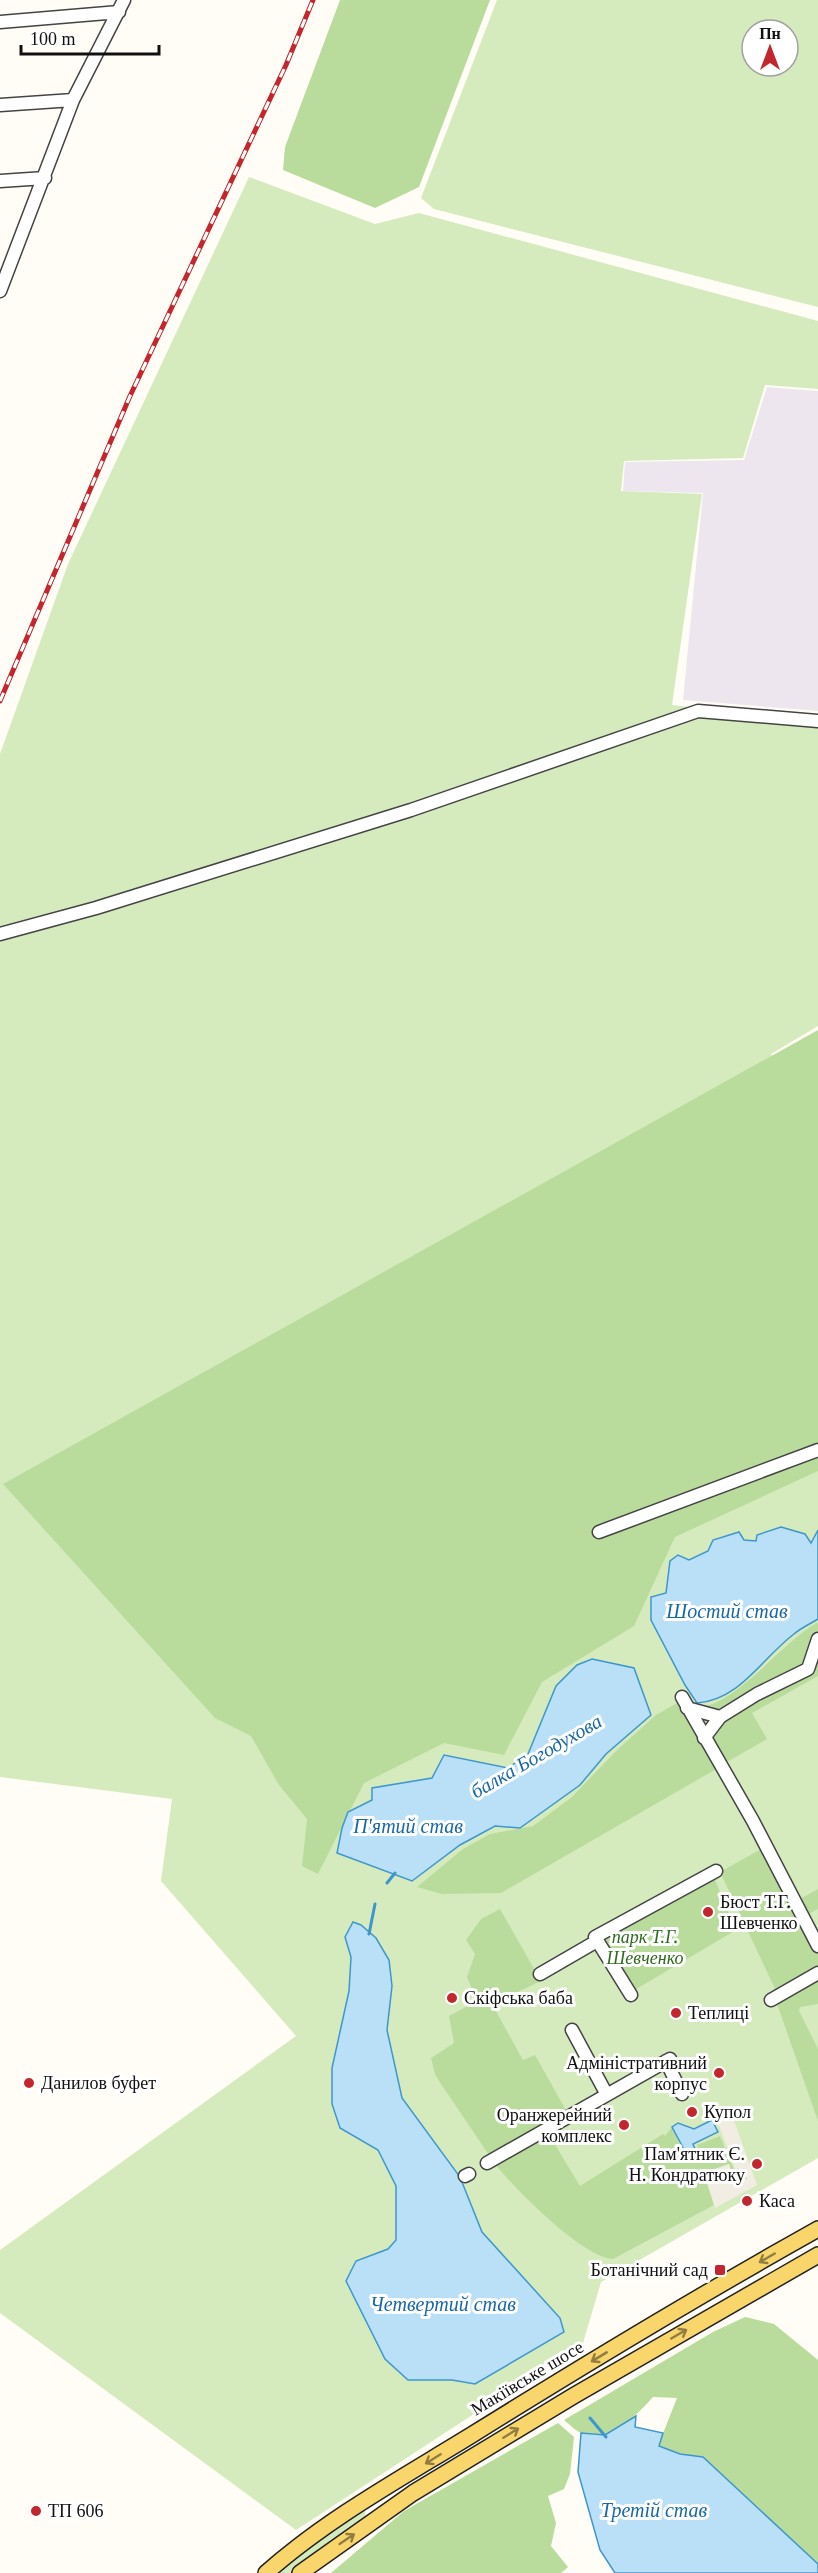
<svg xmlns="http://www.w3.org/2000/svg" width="818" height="2573" font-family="Georgia,serif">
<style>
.industrial{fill:#eee6ef}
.green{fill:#d5ebbd;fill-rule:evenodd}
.forest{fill:#b9dc9c}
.plaza{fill:#f1ede2}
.water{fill:#b9e0f7;stroke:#3f96cf;stroke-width:1.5}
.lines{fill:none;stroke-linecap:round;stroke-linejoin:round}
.stream{stroke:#3f96cf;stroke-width:3}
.minor-casing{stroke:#444;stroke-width:15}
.major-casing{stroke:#222;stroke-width:18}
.minor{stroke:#fff;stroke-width:12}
.major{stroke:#f9d66b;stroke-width:15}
.rail-casing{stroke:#c4262e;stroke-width:5}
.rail{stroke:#fff;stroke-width:3;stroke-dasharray:9;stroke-linecap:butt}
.oneway{stroke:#917d42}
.poi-dot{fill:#c4262e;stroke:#fff;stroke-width:2}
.labels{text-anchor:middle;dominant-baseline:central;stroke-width:6;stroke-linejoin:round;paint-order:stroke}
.poi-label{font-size:18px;fill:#111;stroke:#fff;text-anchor:start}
.park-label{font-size:18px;font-style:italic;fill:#2f6b1f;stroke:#fff}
.street-label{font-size:18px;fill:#111;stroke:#fff}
.water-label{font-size:20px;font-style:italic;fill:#1768a6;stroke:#fff}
</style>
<rect width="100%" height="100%" fill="#fffdf5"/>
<path class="industrial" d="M767,387L818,391V711L683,700L703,493L623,491L625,462L744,460Z"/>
<path class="green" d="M497,0H818V307L434,209L421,198ZM752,30H788V66H752Z
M249,177L375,224L419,213L818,321V389L765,385L743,458L624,461L621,491L702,494L672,705L818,722V1026L771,1054L818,1133V2158L601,2282L583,2343L296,2530L0,2313V2250L296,2036L161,1881L172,1799L0,1777V754L68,564Z
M365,2510L366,2520L291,2573H277L312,2545Z"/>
<path class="forest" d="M340,0H490L419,187L375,208L283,170L285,147Z
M818,1030V1471L675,1537L634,1626L542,1682L504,1755L444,1743L364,1783L318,1874L302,1866L307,1819L279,1785L251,1736L215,1718L3,1484Z
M818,1622V1676L752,1713L767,1739L725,1763L692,1707C699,1706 709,1706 715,1703C755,1683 780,1645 818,1622Z
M679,1702L718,1768L501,1893L442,1894L417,1887L463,1849L490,1834L533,1826L572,1797L617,1750L656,1715Z
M763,1848L818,1954V1968L776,1991L720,1872Z
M713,1875L736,1930L633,1991L600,1937Z
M818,1889V1909L806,1915L798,1900Z
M500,1909L541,1981L492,2004L523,2060L535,2055L568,2114L491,2158L441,2084L435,2074L431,2058L454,2043L449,2016L477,2001L467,1977L475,1954L466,1940L481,1919Z
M818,1976V2004L800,2007L799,2011L818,2049V2121L776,2001Z
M672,2127L686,2159L700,2153L697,2145L720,2136L736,2174L744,2172L747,2179L735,2183L729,2164L704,2173L714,2205L613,2259C583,2258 514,2188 495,2164L548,2133L580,2186L663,2134L665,2136Z
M745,2317L774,2324L818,2360V2564L703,2457L680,2454L658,2446L677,2398L653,2397C637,2415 606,2447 579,2432C574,2429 569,2424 564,2420L713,2332Z
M558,2423L574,2437L570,2474L564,2489L548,2496L556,2523L551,2546L568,2567L561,2573H331L404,2511Z"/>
<path class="plaza" d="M726,2112L727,2114L731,2112L757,2185L715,2208L704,2173L729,2164L735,2183L747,2179L744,2172L737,2174L718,2123L717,2115Z"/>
<path class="water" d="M781,1527L805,1534L811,1543L818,1530V1619C810,1624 801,1628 794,1634C762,1658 740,1700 697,1703L685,1685L651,1620V1597L666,1593L670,1561L678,1555L689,1560L708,1551L713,1540L739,1532L744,1540L756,1541L757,1535Z
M592,1659L634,1668L651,1715L606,1754L580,1785L520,1828L495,1826L460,1845L412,1881L337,1853L342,1828L348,1812L372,1800V1788L432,1778L444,1755L508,1768L528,1754L556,1686L577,1665Z
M353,1922L361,1925L376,1938L389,1960L392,1986L387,2030L402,2098L460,2177L482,2232L560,2318L564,2332L475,2384L452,2380H408L385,2359L346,2281L356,2261L388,2249L396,2240V2186L378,2150L340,2128L332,2104V2068L349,1991L351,1957L345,1937Z
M712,2120L718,2132L693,2144L696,2151L687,2155L672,2127L678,2123L694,2129Z
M636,2416L635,2427L663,2433L659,2446L680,2454L703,2457L818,2564V2573H615L600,2550L578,2472L581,2433L605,2435Z"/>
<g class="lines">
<path class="stream" d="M387,1883L395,1873
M369,1934L375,1904
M590,2418L606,2437"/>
<g class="minor-casing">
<path id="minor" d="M0,22L119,12
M0,105L73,100
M0,181L45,178
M0,291L73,100L124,0
M0,934L96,908L411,810L698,711L818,721
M599,1532L818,1450
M682,1697L753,1821L818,1946
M687,1708L720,1717
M704,1738L720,1717L757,1694L808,1669L818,1639
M540,1974L597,1941
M631,1995L595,1937L716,1871
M771,2000L818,1973
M572,2030L607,2095
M666,2061L682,2094
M487,2163L670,2059
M465,2176L469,2174"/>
</g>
<g class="major-casing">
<path id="major" d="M266,2573C327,2519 400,2479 470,2436C584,2365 700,2295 818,2229
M300,2573L413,2493L575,2395L818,2255"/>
</g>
<use href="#minor" class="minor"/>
<use href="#major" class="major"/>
<g class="rail-casing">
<path id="rail" d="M0,701L130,396L286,65L313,0"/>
</g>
<use href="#rail" class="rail"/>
</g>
<defs><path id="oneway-shaft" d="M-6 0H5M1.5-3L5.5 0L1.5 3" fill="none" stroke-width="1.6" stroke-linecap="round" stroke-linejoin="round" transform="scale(1.5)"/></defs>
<g class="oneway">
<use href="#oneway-shaft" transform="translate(767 2258) rotate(150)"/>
<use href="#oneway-shaft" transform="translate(679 2334) rotate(-30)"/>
<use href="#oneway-shaft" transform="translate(599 2357) rotate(149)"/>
<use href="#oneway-shaft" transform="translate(511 2433) rotate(-32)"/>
<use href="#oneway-shaft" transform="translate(433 2459) rotate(148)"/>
<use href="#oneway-shaft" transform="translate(347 2539) rotate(-34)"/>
</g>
<g class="poi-dot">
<circle cx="708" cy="1912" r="6"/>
<circle cx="452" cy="1998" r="6"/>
<circle cx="676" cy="2013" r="6"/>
<circle cx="719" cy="2073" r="6"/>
<circle cx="29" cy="2083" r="6"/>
<circle cx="692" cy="2112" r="6"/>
<circle cx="624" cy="2125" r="6"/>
<circle cx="757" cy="2164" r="6"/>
<circle cx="747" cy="2201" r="6"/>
<rect x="714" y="2264" width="12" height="12" rx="3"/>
<circle cx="36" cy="2511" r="6"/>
</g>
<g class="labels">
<g class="poi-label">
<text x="720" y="1902">Бюст Т.Г.<tspan x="720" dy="21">Шевченко</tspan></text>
<text x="464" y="1998">Скіфська баба</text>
<text x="688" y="2013">Теплиці</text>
<text x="707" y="2063" text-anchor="end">Адміністративний<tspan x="707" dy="21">корпус</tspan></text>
<text x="41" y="2083">Данилов буфет</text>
<text x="704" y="2112">Купол</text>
<text x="612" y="2115" text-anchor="end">Оранжерейний<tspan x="612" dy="21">комплекс</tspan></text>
<text x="745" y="2154" text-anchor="end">Пам'ятник Є.<tspan x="745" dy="21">Н. Кондратюку</tspan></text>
<text x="759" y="2201">Каса</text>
<text x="708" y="2270" text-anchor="end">Ботанічний сад</text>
<text x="48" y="2511">ТП 606</text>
</g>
<g class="park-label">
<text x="645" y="1937">парк Т.Г.<tspan x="645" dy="21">Шевченко</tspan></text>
</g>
<g class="street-label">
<text transform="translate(527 2378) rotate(-31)">Макіївське шосе</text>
</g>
<g class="water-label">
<text x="727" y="1611">Шостий став</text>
<text transform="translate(536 1756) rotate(-30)">балка Богодухова</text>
<text x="408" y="1826">П'ятий став</text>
<text x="443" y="2304">Четвертий став</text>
<text x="654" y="2510">Третій став</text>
</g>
</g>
<g transform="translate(770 48)"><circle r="28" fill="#ffffff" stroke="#a0a0a0" stroke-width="1.5"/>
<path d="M0-4.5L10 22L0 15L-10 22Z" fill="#c4262e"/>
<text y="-9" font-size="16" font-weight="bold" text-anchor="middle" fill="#111111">Пн</text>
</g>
<path d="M21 45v9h138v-9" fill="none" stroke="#111111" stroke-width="3"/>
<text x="30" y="45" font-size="18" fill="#111111" stroke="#ffffff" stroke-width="4.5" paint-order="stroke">100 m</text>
</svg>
